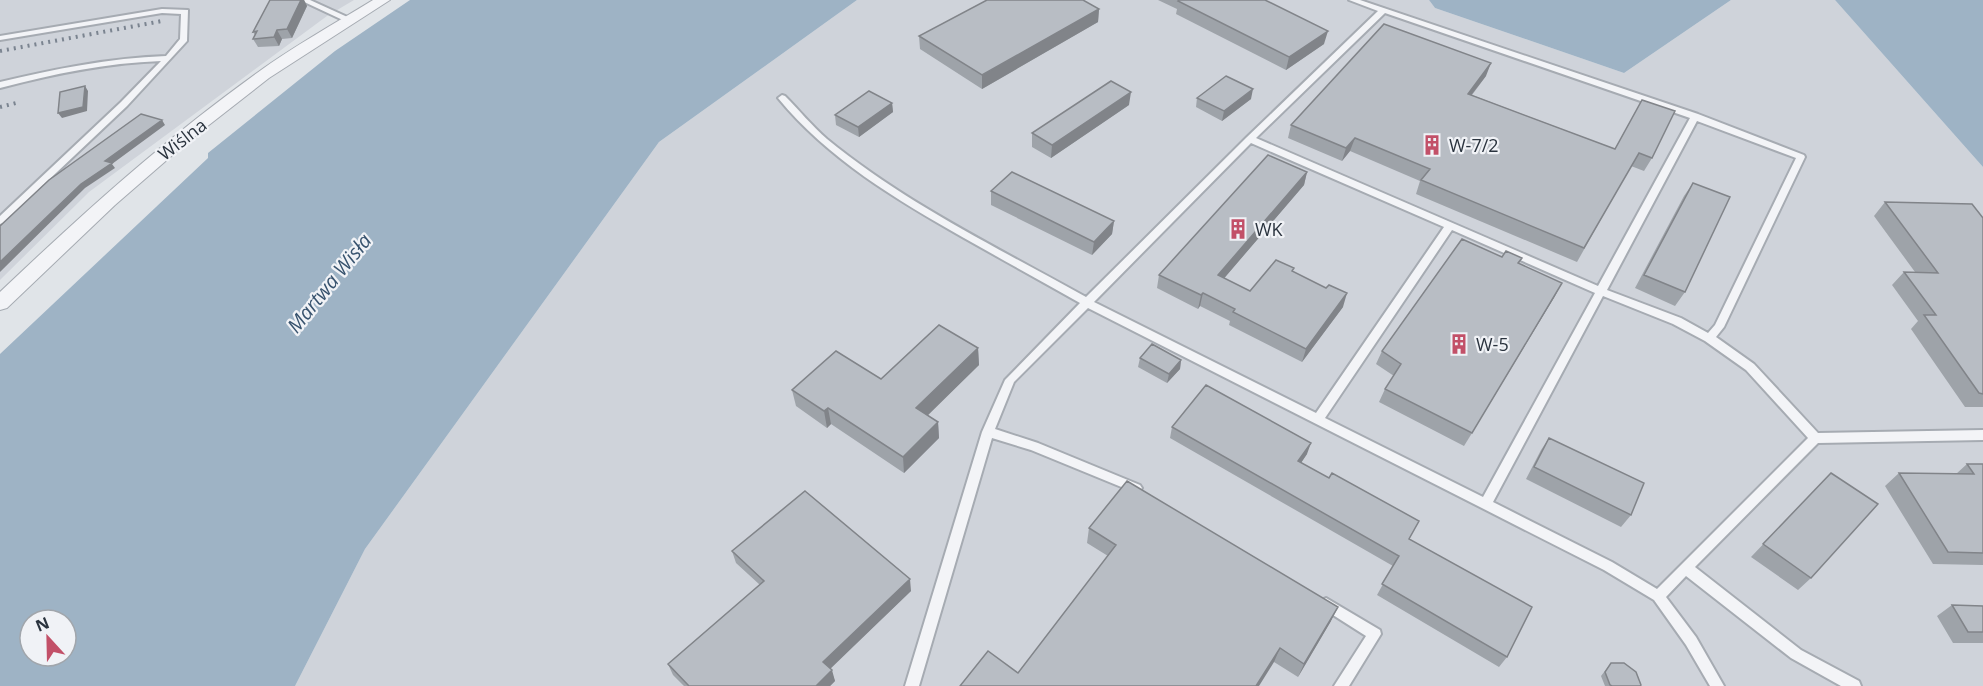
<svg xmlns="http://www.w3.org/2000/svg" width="1983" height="686" font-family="'Open Sans',sans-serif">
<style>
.built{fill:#cfd3da}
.water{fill:#9eb3c5;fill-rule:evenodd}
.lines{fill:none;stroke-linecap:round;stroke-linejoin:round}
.service-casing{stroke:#a6abb2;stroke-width:4}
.minor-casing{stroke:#a6abb2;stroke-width:2}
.service{fill:#f3f4f7;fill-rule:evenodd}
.minor{fill:#f3f4f7;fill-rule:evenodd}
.rail{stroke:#7b8490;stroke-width:4;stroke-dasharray:2 5;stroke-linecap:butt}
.wall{fill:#9ea3a9}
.shaded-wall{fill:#818489}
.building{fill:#b8bdc4;stroke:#818489;stroke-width:1.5}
.labels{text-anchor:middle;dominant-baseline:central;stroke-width:4.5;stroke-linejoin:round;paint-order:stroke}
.street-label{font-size:18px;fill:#2a333e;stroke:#f0f2f6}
.poi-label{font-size:18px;fill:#2a333e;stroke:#f0f2f6;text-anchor:start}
.water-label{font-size:20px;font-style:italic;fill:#38536e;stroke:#f0f2f6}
</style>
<rect width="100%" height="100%" fill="#e0e4e8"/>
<path class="built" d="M0,0H354L327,16L89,192L0,280Z
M857,0H1429L1435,8L1624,73L1731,0H1835L1983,167V686H295L365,549L659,142Z"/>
<path class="water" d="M410,0H857L659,142L365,549L295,686H0V354L208,158V153L335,51ZM30,620H66V656H30Z
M1429,0H1731L1624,73L1435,8Z
M1835,0H1983V167Z"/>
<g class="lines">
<g class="service-casing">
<path id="service" d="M300,0H310L354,20L350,22H347Z
M1349,0H1360L1698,114L1804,155L1805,157L1724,327L1716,337L1754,364L1818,433L1983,430V440L1818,443L1695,567L1801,650L1859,681L1861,686H1841L1791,658L1686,576L1666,597L1696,637L1724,686H1710L1686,645L1654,600L1604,570L1088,308L1014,382L995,429L1038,443L1140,485L1142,488L1140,491L1136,493L1031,450L992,438L919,686H905L982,432L1005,380L1080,303C1041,281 1003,260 964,238C897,200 828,159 778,98L782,95L785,96C799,110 812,126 827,139C905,203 998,248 1086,297L1247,137L1378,11ZM1385,13L1690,118L1598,286L1256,138ZM1697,121L1796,158L1715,325L1708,333L1681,318L1607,290ZM1251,143L1444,227L1316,413L1094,302ZM1452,230L1595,293L1483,497L1325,418ZM1603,296L1673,324L1705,341L1746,370L1808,438L1657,589L1612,562L1493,502Z
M162,9L188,10L187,41L127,106L3,223L0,224V216L121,102L161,61C106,63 53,74 0,88V82C55,69 109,58 166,56L180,39L181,14L162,13L0,40V36Z
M1326,598L1380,630L1381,634L1349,686H1334L1366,636L1322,608L1320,604L1322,600Z"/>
</g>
<g class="minor-casing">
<path id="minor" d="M373,0H390L269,78L191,139L115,205L7,308L0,310V292C82,214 165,139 257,73C294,46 334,24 373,0Z"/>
</g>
<use href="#service" class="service"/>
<use href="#minor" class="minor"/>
<path class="rail" d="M0,51L162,21
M0,107L20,102"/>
</g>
<path class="wall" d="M270,0H304L307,6L292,38L282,39L279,46L258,47L253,39L255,35L253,32Z
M1158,0H1265L1324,44L1286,70L1176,14L1177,9Z
M1099,9L1098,22L982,89L920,49L919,36Z
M1486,76L1472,95L1615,149L1642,100L1652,158L1644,171L1631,166L1577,262L1416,194L1420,181L1350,151L1342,161L1288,138L1291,125Z
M1197,98L1251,99L1222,121L1196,107Z
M892,103L893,112L859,137L836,125L835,115Z
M1129,105L1051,158L1032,147V133Z
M1307,172L1304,185L1224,278L1250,291L1293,272L1343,307L1302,362L1229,325L1230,321L1200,306L1198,309L1157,288L1159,275Z
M1693,183L1685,292L1675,306L1635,288L1684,196Z
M991,191L1114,221L1112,234L1092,255L991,205Z
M1885,202L1983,218V407H1965L1911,329L1918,321L1892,285L1904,272H1915L1874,216Z
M1502,257L1522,258L1519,264L1555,296L1464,446L1379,402L1385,389L1394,376L1376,364L1382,351Z
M978,348L979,365L927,415L938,422L939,438L904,473L831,424L827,428L796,406L792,390L881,379Z
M1140,358L1181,360L1180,369L1167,383L1138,367Z
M1172,427L1307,454L1301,463L1409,539L1507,657L1499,667L1377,595L1393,566L1170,438Z
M1549,438L1631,515L1621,527L1526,479L1541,450Z
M1967,464H1983V565L1933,564L1885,486L1899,473L1956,474Z
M1831,473L1811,578L1798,590L1751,557Z
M1089,528L1331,621L1298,677L1274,662L1018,673L1108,556L1087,543Z
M732,551L911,591L830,668L835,681L830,686H684L673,675L668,664L760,585L736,563Z
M1952,605L1983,606V643H1953L1937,616Z
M1611,663L1640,686H1605L1601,676Z"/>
<path class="shaded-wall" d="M301,0H304L307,6L292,38L287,29Z
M1099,9L1098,22L982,89V75Z
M277,30L282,39L279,46L274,37Z
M1328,31L1324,44L1286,70L1289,57Z
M1491,63L1486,76L1462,107L1468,94Z
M85,86L88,91L87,111L62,118L58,113Z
M1253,89L1251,99L1222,121L1224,111Z
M1131,92L1129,105L1051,158L1052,145Z
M892,103L893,112L859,137L858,127Z
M162,120L165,125L112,164L115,168L85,188L0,272V262L105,161Z
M1355,138L1350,151L1342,161L1346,148Z
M1307,172L1304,185L1215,289L1218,275Z
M1114,221L1112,234L1092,255L1094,242Z
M1562,283L1555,296L1464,446L1472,433Z
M1203,293L1200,306L1198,309L1201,295Z
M1347,293L1343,307L1302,362L1306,349Z
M978,348L979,365L918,425L916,408Z
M1181,360L1180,369L1167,383L1169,374Z
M828,408L831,424L827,428L824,411Z
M938,422L939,438L904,473L903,457Z
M1311,443L1307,454L1294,473L1298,461Z
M910,579L911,591L826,673L823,662Z
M1338,607L1331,621L1298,677L1304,664Z
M1280,648L1274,662L1259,686H1256Z
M832,670L835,681L830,686H816Z"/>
<path class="building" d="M270,0H301L287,29L277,30L274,37L253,39L257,31L253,32Z
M987,0H1083L1099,9L982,75L919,36Z
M1179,0H1265L1328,31L1289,57L1178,1Z
M1384,24L1491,63L1468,94L1615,149L1642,100L1675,111L1652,158L1639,153L1584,248L1421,180L1430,169L1355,138L1346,148L1291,125Z
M1226,76L1253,89L1224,111L1197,98Z
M1111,81L1131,92L1052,145L1032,133Z
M85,86L83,107L58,113L60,92Z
M869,91L892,103L858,127L835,115Z
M141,114L162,120L105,161L112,163L81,184L0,262V226L49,180Z
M1268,155L1307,172L1218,275L1250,291L1276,260L1294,268L1292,271L1326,288L1329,285L1347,293L1306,349L1233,312L1235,309L1203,293L1201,295L1159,275Z
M1012,172L1114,221L1094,242L991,191Z
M1693,183L1730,197L1685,292L1644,275Z
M1885,202L1972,204L1983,218V394L1979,393L1924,315H1936L1904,272L1938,273Z
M1462,239L1502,257L1506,251L1522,258L1518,263L1562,283L1472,433L1385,389L1401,364L1382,351Z
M939,325L978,348L916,408L938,422L903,457L828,408L824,411L792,390L836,351L881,379Z
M1152,344L1181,360L1169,374L1140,358Z
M1206,385L1311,443L1298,461L1329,478L1332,473L1419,521L1409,539L1532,607L1507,657L1382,584L1399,556L1172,427Z
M1549,438L1644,483L1631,515L1534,467Z
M1967,464H1983V553L1948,552L1899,473L1974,474Z
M1831,473L1878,504L1811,578L1763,544Z
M1127,481L1338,607L1304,664L1280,648L1256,686H960L988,651L1018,673L1116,545L1089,528Z
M805,491L910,579L823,662L832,670L816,686H689L668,664L764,581L732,551Z
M1952,605L1983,606V632H1968Z
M1611,663H1624L1636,672L1641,685L1640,686H1612L1610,685L1605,672Z"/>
<defs>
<g id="building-bare" transform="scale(1.62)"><path d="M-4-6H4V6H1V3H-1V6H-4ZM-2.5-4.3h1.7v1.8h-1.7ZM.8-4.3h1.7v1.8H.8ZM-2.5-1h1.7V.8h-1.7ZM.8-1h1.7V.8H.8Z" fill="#c25068" stroke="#f0f2f6" stroke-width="2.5" paint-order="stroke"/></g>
</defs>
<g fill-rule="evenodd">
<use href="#building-bare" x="1432" y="145"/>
<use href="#building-bare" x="1238" y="229"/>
<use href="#building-bare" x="1459" y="344"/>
</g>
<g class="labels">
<g class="street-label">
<text transform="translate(182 139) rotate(-38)">Wiślna</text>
</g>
<g class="poi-label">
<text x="1449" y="145">W-7/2</text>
<text x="1255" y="229">WK</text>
<text x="1476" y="344">W-5</text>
</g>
<g class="water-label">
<text transform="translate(329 283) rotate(-51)">Martwa Wisła</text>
</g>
</g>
<g transform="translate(48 638) rotate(338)"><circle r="28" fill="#f0f2f6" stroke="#a1a6ac" stroke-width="1.5"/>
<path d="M0-4.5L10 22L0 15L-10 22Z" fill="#c25068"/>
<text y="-9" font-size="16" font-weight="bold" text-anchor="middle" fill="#2a333e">N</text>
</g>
</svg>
